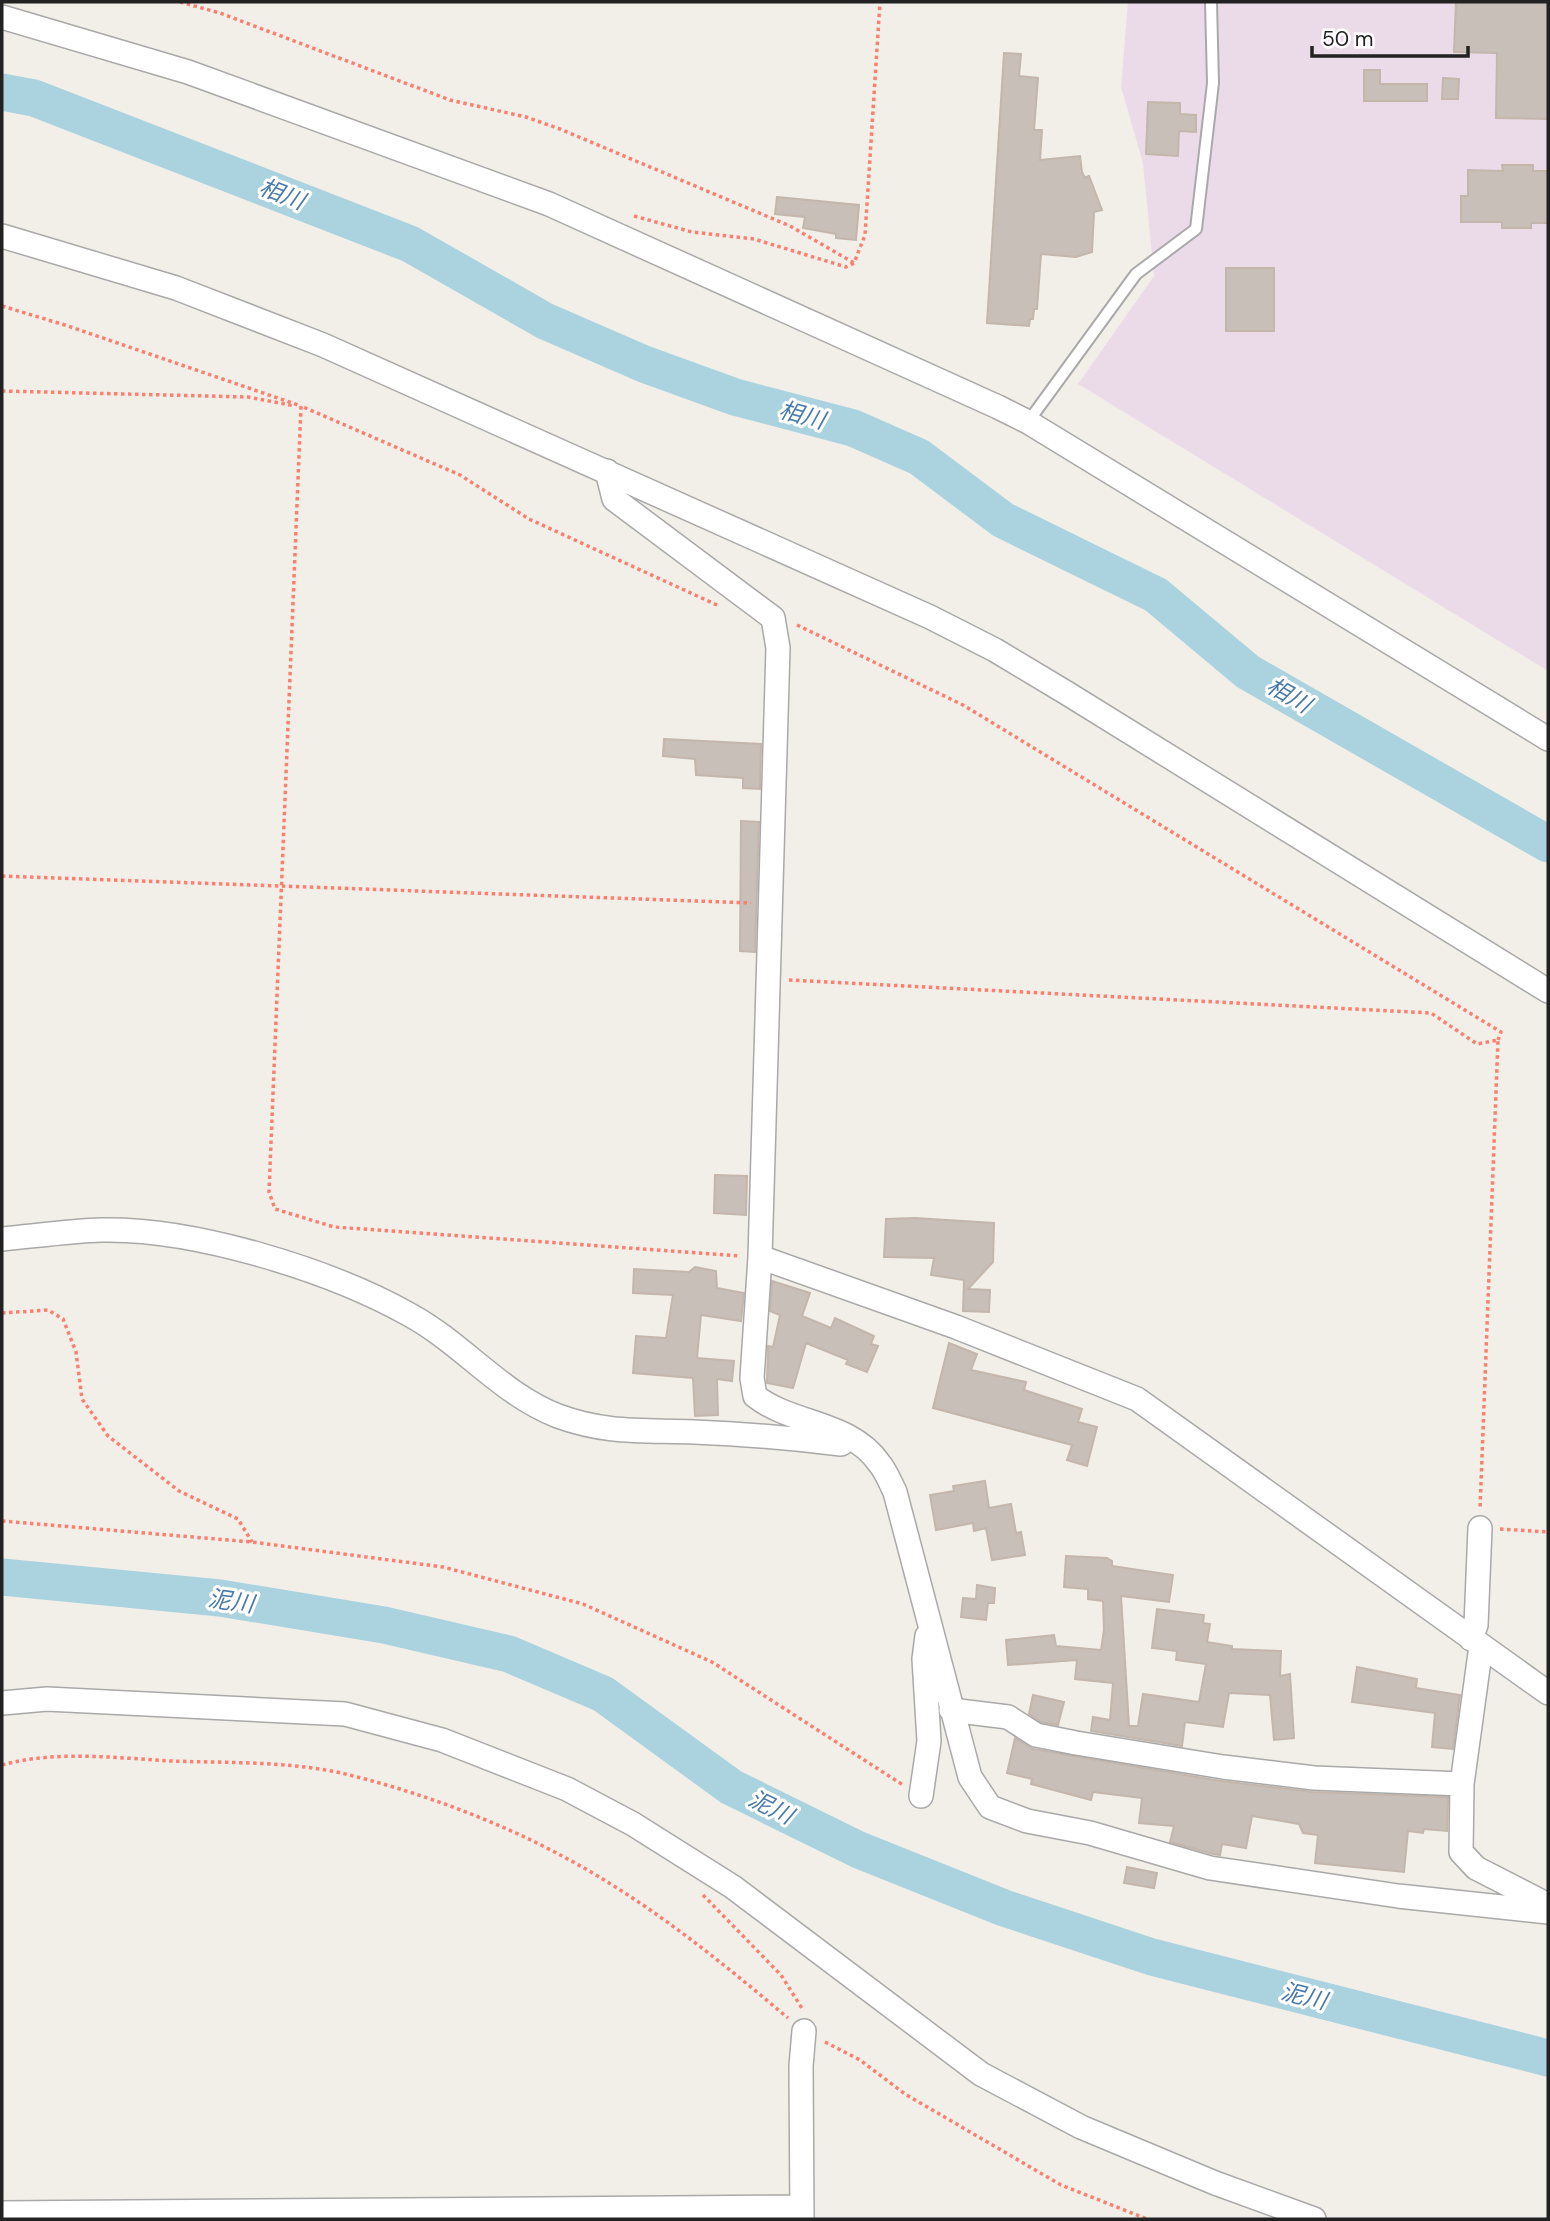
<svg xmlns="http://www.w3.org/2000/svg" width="1550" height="2221" font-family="'DM Sans','Noto Sans JP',sans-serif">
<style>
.industrial{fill:#ebdbe8}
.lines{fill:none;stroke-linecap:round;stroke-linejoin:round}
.river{stroke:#aad3df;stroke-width:37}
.building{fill:#c7bfb8;stroke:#c4b6ab;stroke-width:2}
.service-casing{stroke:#a9a9a9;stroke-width:14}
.minor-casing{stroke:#a9a9a9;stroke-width:26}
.path{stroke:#fa8072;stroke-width:3.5;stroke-dasharray:3.5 3.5;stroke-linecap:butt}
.service{stroke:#fff;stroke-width:10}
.minor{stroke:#fff;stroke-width:23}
.labels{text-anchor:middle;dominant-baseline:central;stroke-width:6;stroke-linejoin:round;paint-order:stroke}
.water-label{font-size:23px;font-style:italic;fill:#4a7aab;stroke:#fff}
</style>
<rect width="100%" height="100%" fill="#f2efe9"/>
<path class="industrial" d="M1128,2H1548V671L1078,384L1154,276L1143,163L1121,87Z"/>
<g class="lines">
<path class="river" d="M2,92L34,98L410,244L545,321L644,364L735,397L853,428L919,457L1003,520L1156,595L1248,672L1548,844
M2,1577L220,1598L384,1625L509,1654L603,1694L731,1787L859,1850L1004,1908L1152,1957L1548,2058"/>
</g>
<path class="building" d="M1456,2H1548V119L1496,118L1497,53L1454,52Z
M1004,53L1021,54L1019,76L1038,78L1034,130H1042L1040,160L1080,156L1082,172L1085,178L1089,176L1102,210L1094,212L1092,252L1076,257L1041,254L1037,309H1034L1033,319H1030L1029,326L987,323Z
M1364,70H1380V84H1427V101H1364Z
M1443,78L1459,79L1458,99H1442Z
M1148,102L1180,103V114L1196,115V132L1179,131L1178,156L1146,154Z
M1502,165H1533V171H1548V223H1531V228H1502V222H1461V196H1468V170L1503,171Z
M777,197L859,205L856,240L836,238V234L803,228L805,217L775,214Z
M1226,268H1274V331H1226Z
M664,739L761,744L760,789L743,788V778L696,775L695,759L663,756Z
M741,821L759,822L755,952L740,951Z
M715,1175L747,1176L746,1215L714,1213Z
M915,1218L994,1223L993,1262L968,1289L990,1290L989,1312L963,1311L964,1280L931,1275L934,1258L884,1257L886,1219Z
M695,1267L716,1271L717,1288L744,1293L741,1321L701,1315L697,1358L734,1361L732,1381L717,1379L718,1415L695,1416L693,1378L633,1373L636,1336L666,1338L673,1295L633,1293L634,1269L689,1272Z
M772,1281L810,1293L802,1316L831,1328L835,1318L874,1336L871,1344L878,1346L867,1372L846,1364L848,1360L806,1343L793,1388L767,1383L768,1346L773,1347L780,1315L770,1311Z
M949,1343L977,1354L971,1370L1026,1382L1024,1390L1082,1409L1078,1422L1097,1427L1087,1466L1067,1460L1072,1445L933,1408Z
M985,1481L989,1508L1011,1504L1016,1533L1021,1532L1025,1555L992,1560L986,1528L974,1531L973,1523L936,1530L930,1495L954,1491L953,1486Z
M1066,1556L1107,1558L1112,1561V1566L1173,1575L1169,1602L1121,1596L1129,1726H1138L1143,1694L1199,1702L1206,1664L1176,1660L1177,1651L1152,1648L1157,1609L1204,1615L1203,1623L1210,1624L1207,1642L1232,1646V1649L1281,1651L1280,1676L1290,1674L1294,1738L1274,1740L1270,1695L1229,1693L1223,1727L1185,1722L1182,1746L1091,1731L1093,1717L1110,1720L1113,1683L1075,1679L1077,1660L1008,1665L1006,1640L1054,1635L1056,1646L1101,1650L1104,1630L1103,1601L1088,1599V1589L1064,1587Z
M977,1585L995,1588L994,1603H988L986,1620L961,1617L963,1598L976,1599Z
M1357,1667L1417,1679L1416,1688L1460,1695L1453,1749L1432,1747L1435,1713L1352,1702Z
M1033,1695L1064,1702L1058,1725L1041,1722L1029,1714Z
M1015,1738L1033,1749L1221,1781L1313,1792L1448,1797L1447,1831L1424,1829L1423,1833L1408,1831L1404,1872L1315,1863L1318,1835L1303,1833L1299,1824L1252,1816L1246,1848L1222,1844L1220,1855L1213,1854L1170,1842L1174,1826L1139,1823L1142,1798L1093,1792L1091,1800L1031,1784L1032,1779L1007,1773Z
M1127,1867L1157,1873L1154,1888L1124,1883Z"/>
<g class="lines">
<g class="service-casing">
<path id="service" d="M1028,422L1136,274L1196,229L1213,83L1211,2"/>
</g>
<g class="minor-casing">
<path id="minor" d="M2,17L188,72L549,204L998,407L1028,422L1548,739
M2,236L176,288L323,345L930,617L995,650L1065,692L1548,991
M607,471L614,499L773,618L778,648L760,1257L752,1378L755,1396C792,1425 850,1421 879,1463C886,1471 890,1482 895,1492L970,1777L990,1807L1027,1821L1090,1833L1210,1868L1398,1896L1548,1912
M2,1239C35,1236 69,1231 102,1230C194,1228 330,1270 410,1315C463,1344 501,1394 558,1416C607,1434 644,1430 694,1432C743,1434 792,1438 841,1444L849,1439
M760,1257L956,1327L1137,1399L1548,1693
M1471,1639L1476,1625L1480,1528
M1481,1646L1462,1784L1461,1852L1476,1868L1548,1905
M2,1703L47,1699L345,1714L442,1740L567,1789L633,1824L733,1887L981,2074L1081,2127L1215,2183L1314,2219
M951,1710L1008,1717L1036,1735L1076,1743L1223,1767L1314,1778L1462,1784
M921,1796L929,1741L924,1659L927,1636
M2,2213L802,2207
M802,2219L801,2066L804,2031"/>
</g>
<path class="path" d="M180,2L220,13L450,100L526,117L560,129L790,226L854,263
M634,216L692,232L754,239L846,267L854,263L865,235L880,2
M2,306L68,326L301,406
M2,391L248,397L295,406
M717,605L529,519L460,475L301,406L269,1192L275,1209L334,1227L740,1256
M797,625L963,705L1501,1032L1498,1040
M2,876L751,903
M789,980L1431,1013L1477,1044L1498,1040L1480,1509
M2,1313L48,1310L63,1319L76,1352L82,1399L108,1436L179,1491L238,1519L252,1542
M2,1521L252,1542L443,1567L583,1604L712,1662L903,1785
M1500,1529L1548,1532
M2,1765C56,1750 116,1758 171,1761C227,1763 286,1761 341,1773C414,1790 498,1821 564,1857C645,1900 718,1959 788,2018
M703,1895L781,1975L803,2010
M825,2042L860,2060L905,2094L1061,2185L1147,2219"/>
<use href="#service" class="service"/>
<use href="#minor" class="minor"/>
</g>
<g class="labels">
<g class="water-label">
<text transform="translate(282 194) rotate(21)">相川</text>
<text transform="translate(802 415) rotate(15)">相川</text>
<text transform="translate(1289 695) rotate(30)">相川</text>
<text transform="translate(231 1601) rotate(8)">泥川</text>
<text transform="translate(771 1807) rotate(26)">泥川</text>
<text transform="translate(1304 1996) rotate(14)">泥川</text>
</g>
</g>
<rect width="1550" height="2221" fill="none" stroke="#222222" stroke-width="7"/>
<path d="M1312 46v10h156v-10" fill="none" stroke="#222222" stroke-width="3.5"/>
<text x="1322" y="46" font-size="21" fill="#222222" stroke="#ffffff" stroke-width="5" paint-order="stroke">50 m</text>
</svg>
